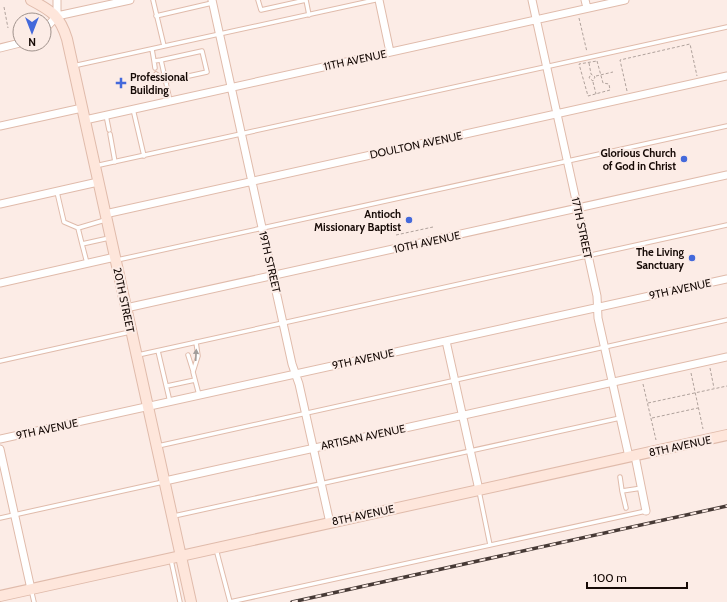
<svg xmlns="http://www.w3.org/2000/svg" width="727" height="602" font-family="Cabin,sans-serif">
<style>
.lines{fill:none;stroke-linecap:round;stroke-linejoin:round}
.service-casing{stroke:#e0bbab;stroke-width:5.5}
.minor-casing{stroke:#e0bbab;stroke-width:9}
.secondary-casing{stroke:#e0bbab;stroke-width:12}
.path{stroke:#b0a29c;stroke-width:1;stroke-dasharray:3 2;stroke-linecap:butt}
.service{stroke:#fff;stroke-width:3.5}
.minor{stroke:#fff;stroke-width:7}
.secondary{stroke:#fee6db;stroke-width:10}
.rail-casing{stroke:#473a36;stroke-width:3.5}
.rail{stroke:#fcece6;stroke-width:2;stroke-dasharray:6;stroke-linecap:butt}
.oneway{fill:#a29d9b}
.poi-dot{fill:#4469db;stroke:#fcece6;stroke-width:1.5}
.labels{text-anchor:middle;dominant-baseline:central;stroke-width:4;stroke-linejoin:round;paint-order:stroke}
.street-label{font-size:11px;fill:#160a06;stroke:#fcece6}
.poi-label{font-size:11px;font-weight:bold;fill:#160a06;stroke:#fcece6;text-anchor:end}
</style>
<rect width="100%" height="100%" fill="#fcece6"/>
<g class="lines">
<g class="service-casing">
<path id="service" d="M153,0L164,46
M258,0L261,10L306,0L309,15
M156,16L212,3
M152,49L154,61L161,60L170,101
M154,61L155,68
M73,66L375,0
M156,74L166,81L207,72L202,51L161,60
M133,109L144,156
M106,115L109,130
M110,134L115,162
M95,166L727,27
M57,192L64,222L78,228
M105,220L78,228L82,244L109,238
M82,244L87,263
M117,260L727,126
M196,342L198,356L193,372L199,395
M158,351L170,402
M138,355L727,225
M188,355L193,371
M0,361L130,332
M167,386L195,380
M158,446L727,320
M620,477L622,491
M479,491L490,545
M626,508L622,491L642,488
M174,516L620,418
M0,518L163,482
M216,549L230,602L646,511
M171,560L180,602
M31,589L34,602"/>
</g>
<g class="minor-casing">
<path id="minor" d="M57,0V16
M212,0L292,364L299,384L330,523
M379,0L390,52
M532,0L597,296L598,318L629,457
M585,0L587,8
M44,30L57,16L130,0
M0,48L20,43
M85,120L625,0
M0,126L82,108
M0,204L98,182
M105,214L727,76
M0,283L115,257
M126,308L727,175
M446,341L479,490
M0,439L727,279
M0,449L31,589
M635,456L646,511
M165,481L727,357"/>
</g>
<g class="secondary-casing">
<path id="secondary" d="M31,0C52,11 60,16 67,39L191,602
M0,596L727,435"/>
</g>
<path class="path" d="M4,7L8,28
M21,18L33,15
M579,18L587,52
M597,61L603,83L609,84L610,90L588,96L579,64Z
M589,63L591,74L595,77L593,81L589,78L591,74
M596,76L613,72
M593,82L596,94
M627,91L620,60L690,44L697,76
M396,235L433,227
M710,368L714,388
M691,373L703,429
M643,384L656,440
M648,403L727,386
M652,418L698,408"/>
<use href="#service" class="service"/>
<use href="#minor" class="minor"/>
<use href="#secondary" class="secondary"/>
<g class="rail-casing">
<path id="rail" d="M292,602L727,506"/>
</g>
<use href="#rail" class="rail"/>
</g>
<defs><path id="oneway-solid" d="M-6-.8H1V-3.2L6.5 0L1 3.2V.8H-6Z"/></defs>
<use class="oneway" href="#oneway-solid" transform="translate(196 355) rotate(-87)"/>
<g class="poi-dot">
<path d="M119 77h4v4h4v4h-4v4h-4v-4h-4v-4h4z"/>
<circle cx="684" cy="159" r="4"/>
<circle cx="409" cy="220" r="4"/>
<circle cx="692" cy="258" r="4"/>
</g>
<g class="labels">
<g class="street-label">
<text transform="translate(355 60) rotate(-12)">11TH AVENUE</text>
<text transform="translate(416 145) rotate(-12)">DOULTON AVENUE</text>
<text transform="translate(582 228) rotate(78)">17TH STREET</text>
<text transform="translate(427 242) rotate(-12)">10TH AVENUE</text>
<text transform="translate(270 262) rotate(77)">19TH STREET</text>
<text transform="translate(680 289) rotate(-12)">9TH AVENUE</text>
<text transform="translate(124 300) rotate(78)">20TH STREET</text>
<text transform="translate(363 359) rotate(-12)">9TH AVENUE</text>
<text transform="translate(47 429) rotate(-12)">9TH AVENUE</text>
<text transform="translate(363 437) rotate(-12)">ARTISAN AVENUE</text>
<text transform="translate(680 446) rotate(-12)">8TH AVENUE</text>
<text transform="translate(363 515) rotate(-12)">8TH AVENUE</text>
</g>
<g class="poi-label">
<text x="130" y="77" text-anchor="start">Professional<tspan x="130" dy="13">Building</tspan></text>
<text x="676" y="153">Glorious Church<tspan x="676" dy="13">of God in Christ</tspan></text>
<text x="401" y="214">Antioch<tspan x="401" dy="13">Missionary Baptist</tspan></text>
<text x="684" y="252">The Living<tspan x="684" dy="13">Sanctuary</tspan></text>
</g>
</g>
<g transform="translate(32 32) rotate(180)"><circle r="19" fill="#fcece6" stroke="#a0928c"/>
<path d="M0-3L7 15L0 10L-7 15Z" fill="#4469db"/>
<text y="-6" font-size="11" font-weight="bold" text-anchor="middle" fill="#160a06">N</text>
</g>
<path d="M587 582v6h100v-6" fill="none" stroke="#160a06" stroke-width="2"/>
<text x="593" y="582" font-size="12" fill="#160a06" stroke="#fcece6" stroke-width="3" paint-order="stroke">100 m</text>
</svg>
